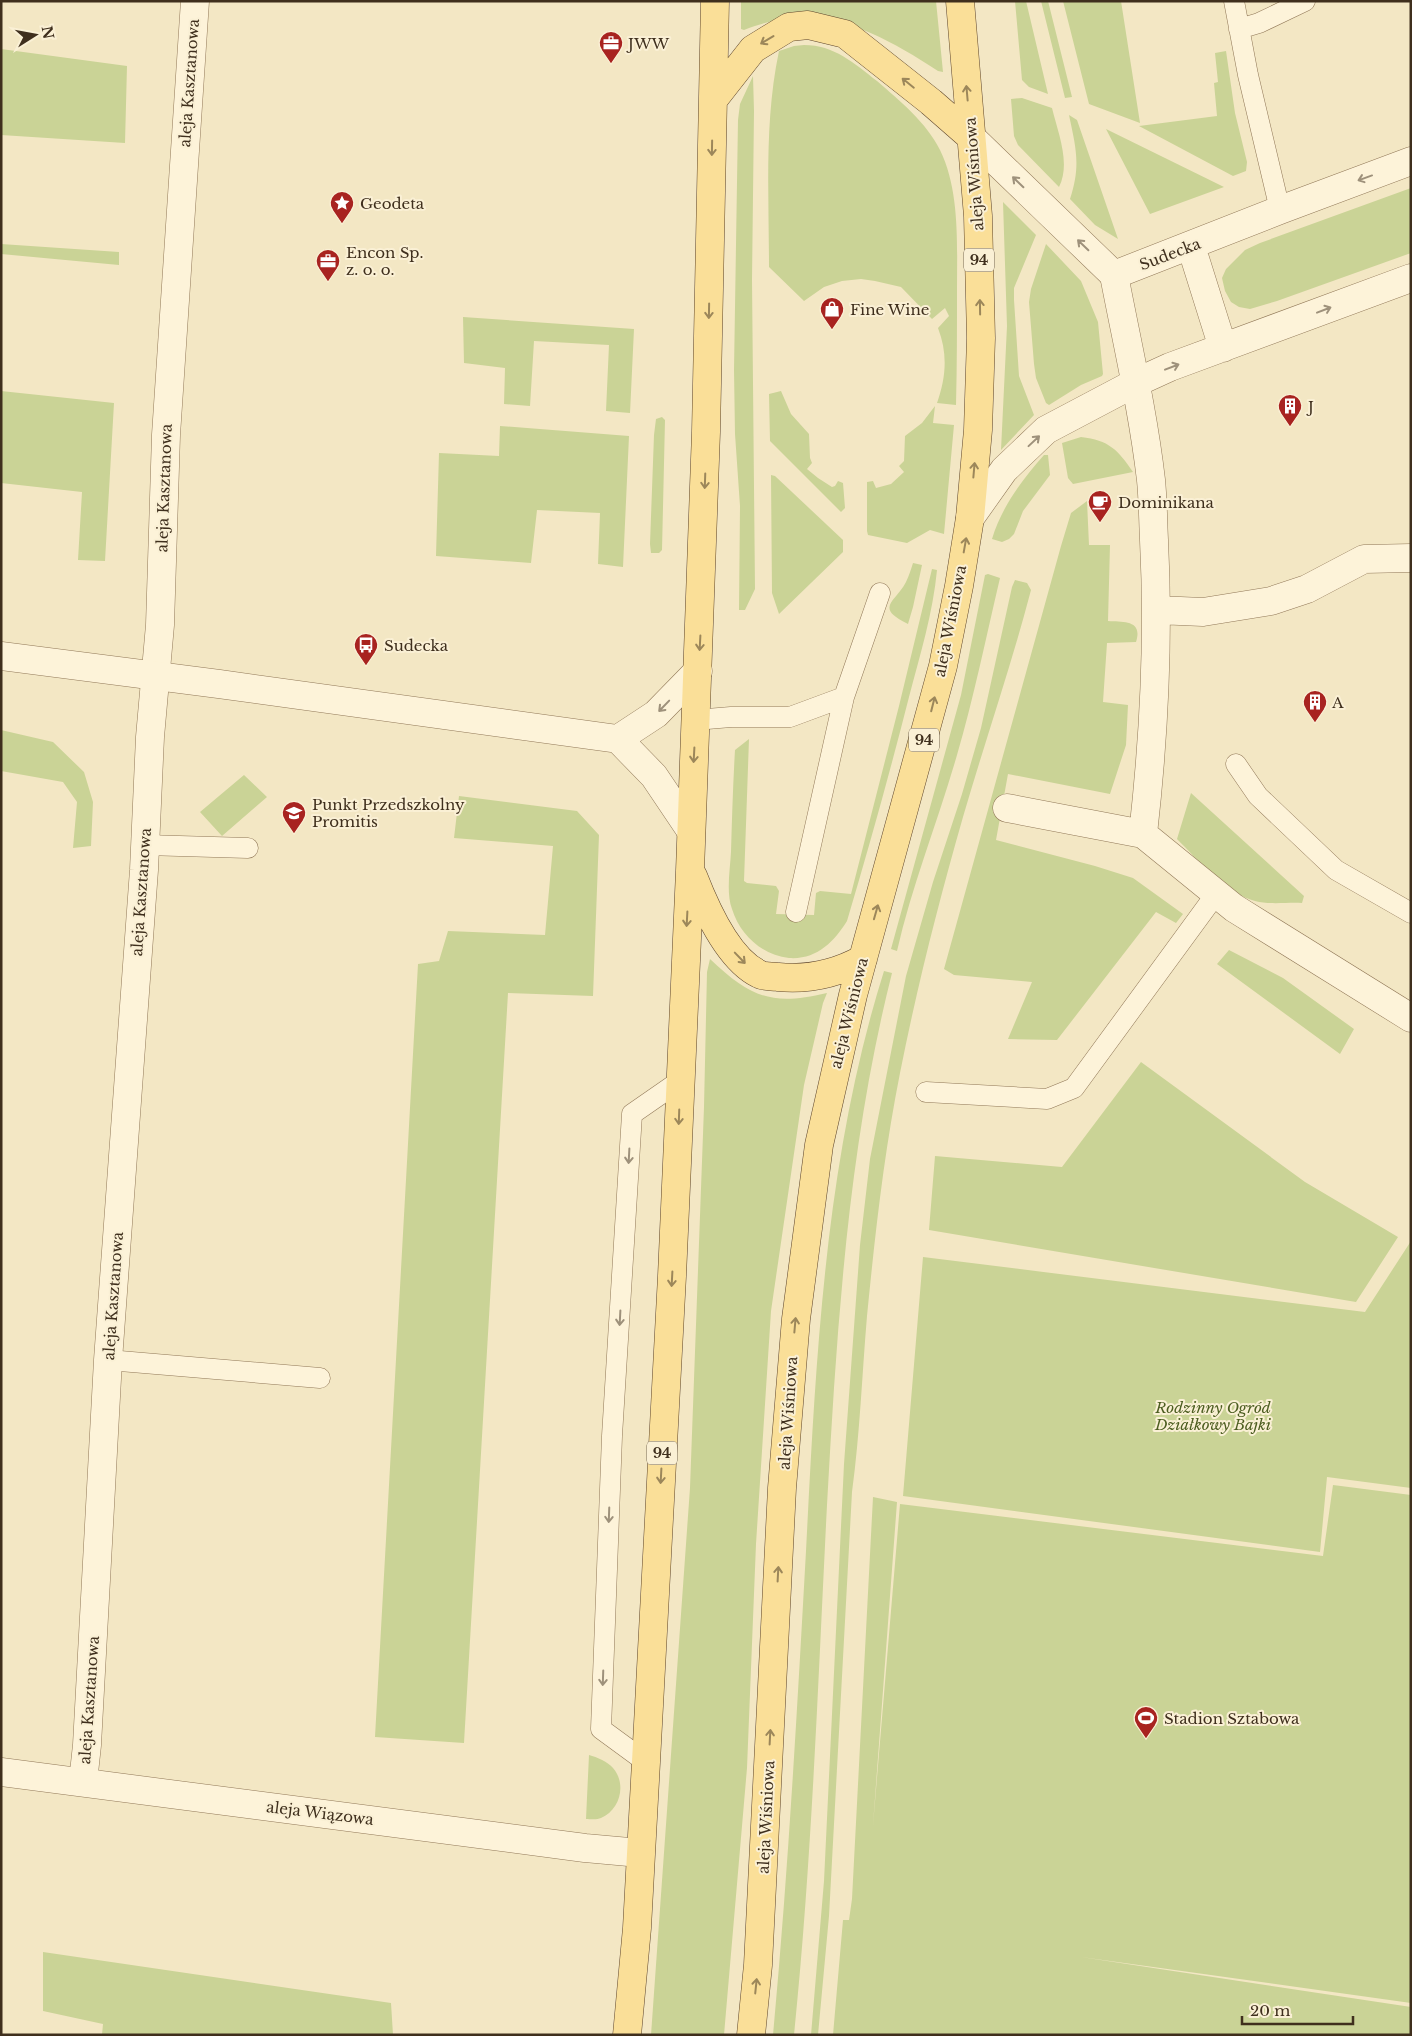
<svg xmlns="http://www.w3.org/2000/svg" width="1412" height="2036" font-family="'Libre Baskerville',serif">
<style>
.green{fill:#cad396}
.lines{fill:none;stroke-linecap:round;stroke-linejoin:round}
.service-casing{stroke:#917858;stroke-width:21}
.minor-casing{stroke:#917858;stroke-width:29}
.tertiary-casing{stroke:#917858;stroke-width:29}
.primary-casing{stroke:#5e452c;stroke-width:29}
.service{stroke:#fdf3d9;stroke-width:20}
.minor{stroke:#fdf3d9;stroke-width:28}
.tertiary{stroke:#fdf3d9;stroke-width:28}
.primary{stroke:#fadf98;stroke-width:28}
.oneway{stroke:#9c875a}
.oneway2{stroke:#9e917b}
.labels{text-anchor:middle;dominant-baseline:central;stroke-width:4;stroke-linejoin:round;paint-order:stroke}
.shield{fill:#faf0d5;stroke:#776954;stroke-width:1}
.shield-label{font-size:14px;font-weight:bold;fill:#3f2f1d}
.poi-label{font-size:15px;fill:#3f2f1d;stroke:#faf0d5;text-anchor:start}
.street-label{font-size:15px;fill:#3f2f1d;stroke:#faf0d5}
.park-label{font-size:15px;font-style:italic;fill:#4d5e21;stroke:#faf0d5}
</style>
<rect width="100%" height="100%" fill="#f3e7c4"/>
<path class="green" d="M741,1H936L943,72L938,71C875,30 817,0 744,30L741,29Z
M1015,1H1026L1048,94L1029,87L1022,80Z
M1041,1H1048L1072,97L1065,98Z
M1063,1H1121L1140,123L1089,104Z
M804,45C834,45 854,63 877,81C900,101 926,122 940,150C960,191 957,244 957,288C957,327 957,366 956,405L937,403C946,377 948,354 938,328L949,316L945,308L932,319L901,287L875,281L861,279L842,281L824,287L804,301L769,267C769,195 764,122 779,51L794,46Z
M1,49L127,66L125,143L1,135Z
M1226,51L1235,113L1247,162L1246,171L1233,176L1139,126L1217,116L1214,83L1218,82L1215,53Z
M753,76L754,111L752,280L755,589L745,610H739L740,506L735,434L734,370L738,120L740,104Z
M1022,98L1052,108C1058,133 1071,163 1059,187L1018,145L1014,136L1011,99Z
M1069,115L1077,120L1118,239L1095,225L1070,199C1081,166 1076,148 1069,115Z
M1106,129L1224,187L1150,214Z
M1411,188V253L1277,301L1250,309L1239,307L1231,302L1225,291L1222,278L1226,269L1245,250L1260,243Z
M1003,202L1036,235L1014,288V300L1019,376L1034,415L1001,450L1007,326Z
M1,244L119,252V265L1,254Z
M1046,244L1081,281L1098,322L1103,374L1102,376L1081,385L1049,405L1046,403L1036,378L1034,364L1029,302L1031,289Z
M463,317L634,329L630,413L606,411L609,345L534,341L530,406L504,404L505,368L464,363Z
M1,391L114,403L105,561L78,560L82,492L1,483Z
M781,391L791,414L809,434L810,458L812,463L807,469L818,478L832,487L835,486L838,481L843,483L845,508L841,512L770,441L769,394Z
M935,406L933,423L954,425L944,534L930,530L907,543L868,535L867,531V482L873,481L876,488L891,484L904,472L899,466L904,461L905,436L922,423Z
M662,417L665,420L662,550L659,553H651L650,544L654,435L656,419Z
M500,426L629,436L623,567L598,564L600,513L537,510L531,563L436,556L439,453L499,456Z
M1081,437C1109,440 1118,450 1133,472L1073,484L1068,478L1062,443Z
M1044,455H1048L1050,475L1023,511L1014,534L1009,539L1002,542L992,539C1002,506 1022,480 1044,455Z
M771,475L775,476L843,540V552L779,614L772,593Z
M1087,501L1089,545H1110L1108,621C1124,622 1143,620 1136,642L1107,643L1103,702L1128,705L1126,745L1110,794L1008,774L996,840L1095,866L1133,878L1183,914L1176,923L1156,912L1057,1040L1008,1039L1032,982L954,975L944,969L1061,546L1071,513Z
M913,563L922,565L913,607L908,624C874,607 895,603 906,582C909,576 911,569 913,563Z
M932,569L937,570C933,613 920,655 909,697C890,772 869,847 847,921C834,942 816,960 789,958C762,955 740,935 732,909C726,893 730,870 731,852C732,818 733,784 735,750L749,739L744,881L747,883L776,886L779,891L776,914L814,915L816,893L820,891L851,894L899,706Z
M988,574L1000,578C986,637 974,697 957,755C938,821 912,885 897,951L891,949L961,695L985,575Z
M1015,580L1027,583L1031,590C1011,667 985,741 963,817C939,901 917,987 900,1073C884,1153 875,1235 867,1316C862,1375 860,1433 852,1492L829,1916L818,2035H811L824,1881L844,1464L860,1245L870,1159L906,976L933,882L962,794L981,728L1012,587Z
M1,730L53,742L84,772L93,802L91,846L73,848L77,802L63,782L1,771Z
M244,775L267,797L222,836L200,812Z
M1191,793L1304,896L1302,903C1288,902 1270,905 1255,901C1227,894 1197,859 1177,839Z
M459,796L577,811L599,835L593,996L508,993L464,1743L375,1737L418,964L439,961L448,931L545,935L553,846L454,838Z
M1229,950L1283,978L1354,1029L1340,1054L1217,964Z
M710,959C751,998 772,1006 827,993L823,1003L804,1085L771,1311L756,1544L747,1768L724,2035H651L690,1488L704,1107L707,972Z
M884,971L892,973C848,1147 837,1326 827,1505C818,1681 812,1859 794,2035H773C788,1874 797,1712 806,1551C816,1357 825,1158 884,971Z
M1141,1062L1305,1182L1398,1237L1356,1302L929,1230L935,1156L1062,1167Z
M1411,1241V1488L1327,1477L1320,1552L903,1496L923,1257L1365,1312Z
M1333,1485L1411,1495V2003L1081,1957L1411,2007V2035H833L843,1920H849L852,1899L873,1497L897,1502L873,1825L900,1504L1323,1556Z
M589,1755C597,1757 608,1762 613,1768C627,1784 620,1810 601,1818C597,1820 590,1819 586,1819Z
M43,1952L391,2003L393,2035H102L103,2024L43,2011Z"/>
<g class="lines">
<g class="service-casing">
<path id="service" d="M1234,1L1248,75L1280,210
M1239,29L1259,23L1305,1
M844,697L880,593
M695,720L731,717H790L844,697L796,912
M1236,764L1258,796L1336,870L1411,913
M145,845L248,848
M926,1092L1047,1099L1074,1088L1216,894
M108,1360L320,1378
M646,1762L601,1729L612,1436L632,1114L681,1080"/>
</g>
<g class="minor-casing">
<path id="minor" d="M1157,610L1203,612L1271,601L1307,589L1364,559L1411,558
M1007,808L1143,834C1154,737 1159,638 1154,540C1153,520 1153,500 1151,480C1143,411 1127,343 1114,275
M1143,834L1234,908L1411,1018
M1,1772L585,1848L640,1853
M83,1782L87,1745L108,1360L144,870L150,737L160,625L166,435L195,1"/>
</g>
<g class="tertiary-casing">
<path id="tertiary" d="M971,137L1114,275L1280,210L1411,161
M1191,246L1223,348
M970,518L1004,470L1046,430L1135,383L1170,367L1411,278
M1,656L219,684L618,739L654,776L691,831
M618,739L656,714L698,671"/>
</g>
<g class="primary-casing">
<path id="primary" d="M713,100L753,49L789,27L808,25L845,34L931,102L971,137
M693,876C705,907 728,959 759,974C763,977 772,976 778,977C809,980 836,974 863,959
M627,2035L637,1928L646,1762L672,1276L690,871L706,432L715,1
M751,2035L758,1965L782,1488L796,1319L819,1145L853,995L943,666L959,586L970,518L978,430L981,338L978,216L960,1"/>
</g>
<use href="#service" class="service"/>
<use href="#minor" class="minor"/>
<use href="#tertiary" class="tertiary"/>
<use href="#primary" class="primary"/>
</g>
<defs><path id="oneway-shaft" d="M-6 0H5M1.5-3L5.5 0L1.5 3" fill="none" stroke-width="1.6" stroke-linecap="round" stroke-linejoin="round" transform="scale(1.25)"/></defs>
<g class="oneway">
<use href="#oneway-shaft" transform="translate(767 40) rotate(149)"/>
<use href="#oneway-shaft" transform="translate(908 83) rotate(-141)"/>
<use href="#oneway-shaft" transform="translate(967 93) rotate(-95)"/>
<use href="#oneway-shaft" transform="translate(712 148) rotate(91)"/>
<use href="#oneway-shaft" transform="translate(980 307) rotate(-91)"/>
<use href="#oneway-shaft" transform="translate(709 311) rotate(91)"/>
<use href="#oneway-shaft" transform="translate(974 470) rotate(-85)"/>
<use href="#oneway-shaft" transform="translate(705 481) rotate(92)"/>
<use href="#oneway-shaft" transform="translate(965 545) rotate(-80)"/>
<use href="#oneway-shaft" transform="translate(700 643) rotate(93)"/>
<use href="#oneway-shaft" transform="translate(933 704) rotate(-76)"/>
<use href="#oneway-shaft" transform="translate(694 755) rotate(93)"/>
<use href="#oneway-shaft" transform="translate(876 912) rotate(-74)"/>
<use href="#oneway-shaft" transform="translate(687 919) rotate(93)"/>
<use href="#oneway-shaft" transform="translate(740 958) rotate(46)"/>
<use href="#oneway-shaft" transform="translate(679 1117) rotate(92)"/>
<use href="#oneway-shaft" transform="translate(672 1279) rotate(93)"/>
<use href="#oneway-shaft" transform="translate(795 1325) rotate(-85)"/>
<use href="#oneway-shaft" transform="translate(661 1476) rotate(93)"/>
<use href="#oneway-shaft" transform="translate(778 1574) rotate(-87)"/>
<use href="#oneway-shaft" transform="translate(770 1737) rotate(-87)"/>
<use href="#oneway-shaft" transform="translate(756 1986) rotate(-84)"/>
</g>
<g class="oneway2">
<use href="#oneway-shaft" transform="translate(1365 178) rotate(160)"/>
<use href="#oneway-shaft" transform="translate(1018 182) rotate(-136)"/>
<use href="#oneway-shaft" transform="translate(1083 245) rotate(-136)"/>
<use href="#oneway-shaft" transform="translate(1324 310) rotate(-21)"/>
<use href="#oneway-shaft" transform="translate(1172 367) rotate(-21)"/>
<use href="#oneway-shaft" transform="translate(1034 441) rotate(-43)"/>
<use href="#oneway-shaft" transform="translate(664 706) rotate(134)"/>
<use href="#oneway-shaft" transform="translate(629 1156) rotate(93)"/>
<use href="#oneway-shaft" transform="translate(620 1318) rotate(93)"/>
<use href="#oneway-shaft" transform="translate(609 1515) rotate(92)"/>
<use href="#oneway-shaft" transform="translate(603 1678) rotate(92)"/>
</g>
<defs>
<g id="office-pin" transform="scale(1.25)"><path d="M0 17L-7.5 6A9.5 9.5 0 1 1 7.5 6Z" fill="#a82320" stroke="#faf0d5"/><path d="M-6-3h4V-5.5h4V-3h4V5H-6ZM-1-4.5V-3h2v-1.5ZM-6 0V1H6V0Z" fill="#fff"/></g>
<g id="sight-pin" transform="scale(1.25)"><path d="M0 17L-7.5 6A9.5 9.5 0 1 1 7.5 6Z" fill="#a82320" stroke="#faf0d5"/><path d="M0-6L1.8-2.2L6-1.7L2.9 1.2L3.7 5.4L0 3.3L-3.7 5.4L-2.9 1.2L-6-1.7L-1.8-2.2Z" fill="#fff"/></g>
<g id="shop-pin" transform="scale(1.25)"><path d="M0 17L-7.5 6A9.5 9.5 0 1 1 7.5 6Z" fill="#a82320" stroke="#faf0d5"/><path d="M-5-2.5h2.3a2.7 3.5 0 0 1 5.4 0H5L5.5 6h-11ZM-1.5-2.5h3a1.5 2.3 0 0 0-3 0Z" fill="#fff"/></g>
<g id="building-pin" transform="scale(1.25)"><path d="M0 17L-7.5 6A9.5 9.5 0 1 1 7.5 6Z" fill="#a82320" stroke="#faf0d5"/><path d="M-4-6H4V6H1V3H-1V6H-4ZM-2.5-4.3h1.7v1.8h-1.7ZM.8-4.3h1.7v1.8H.8ZM-2.5-1h1.7V.8h-1.7ZM.8-1h1.7V.8H.8Z" fill="#fff"/></g>
<g id="cafe-pin" transform="scale(1.25)"><path d="M0 17L-7.5 6A9.5 9.5 0 1 1 7.5 6Z" fill="#a82320" stroke="#faf0d5"/><path d="M-5.5-4.5H6V0H3Q3 3.5 0 3.5H-2.5Q-5.5 3.5-5.5 0ZM3-3.2v2h1.7v-2ZM-6 4.5H4V6H-6Z" fill="#fff"/></g>
<g id="bus-pin" transform="scale(1.25)"><path d="M0 17L-7.5 6A9.5 9.5 0 1 1 7.5 6Z" fill="#a82320" stroke="#faf0d5"/><path d="M-5-6H5V4H4V6H2V4H-2V6H-4V4H-5ZM-3.5-4V0h7V-4ZM-3.5 1.2v1.5H-2V1.2ZM2 1.2v1.5H3.5V1.2Z" fill="#fff"/></g>
<g id="school-pin" transform="scale(1.25)"><path d="M0 17L-7.5 6A9.5 9.5 0 1 1 7.5 6Z" fill="#a82320" stroke="#faf0d5"/><path d="M0-5L7-2L0 1L-7-2ZM-4 1L0 2.5L4 1V4Q0 6-4 4Z" fill="#fff"/></g>
<g id="stadium-pin" transform="scale(1.25)"><path d="M0 17L-7.5 6A9.5 9.5 0 1 1 7.5 6Z" fill="#a82320" stroke="#faf0d5"/><path d="M0-5a6.5 5 0 1 0 0 10a6.5 5 0 1 0 0-10ZM-3.5-1.8h7v3.6h-7Z" fill="#fff"/></g>
</defs>
<g fill-rule="evenodd">
<use href="#office-pin" x="611" y="43"/>
<use href="#sight-pin" x="342" y="203"/>
<use href="#office-pin" x="328" y="261"/>
<use href="#shop-pin" x="832" y="309"/>
<use href="#building-pin" x="1290" y="406"/>
<use href="#cafe-pin" x="1100" y="502"/>
<use href="#bus-pin" x="366" y="645"/>
<use href="#building-pin" x="1315" y="702"/>
<use href="#school-pin" x="294" y="813"/>
<use href="#stadium-pin" x="1146" y="1718"/>
</g>
<g class="labels">
<g class="shield">
<rect x="964" y="248.5" width="30" height="23" rx="4"/>
<rect x="909" y="728.5" width="30" height="23" rx="4"/>
<rect x="647" y="1441.5" width="30" height="23" rx="4"/>
</g>
<g class="shield-label">
<text x="979" y="260">94</text>
<text x="924" y="740">94</text>
<text x="662" y="1453">94</text>
</g>
<g class="poi-label">
<text x="628" y="43">JWW</text>
<text x="360" y="203">Geodeta</text>
<text x="346" y="252">Encon Sp.<tspan x="346" dy="17">z. o. o.</tspan></text>
<text x="850" y="309">Fine Wine</text>
<text x="1308" y="406">J</text>
<text x="1118" y="502">Dominikana</text>
<text x="384" y="645">Sudecka</text>
<text x="1332" y="702">A</text>
<text x="312" y="804">Punkt Przedszkolny<tspan x="312" dy="17">Promitis</tspan></text>
<text x="1164" y="1718">Stadion Sztabowa</text>
</g>
<g class="street-label">
<text transform="translate(189 83) rotate(-86)">aleja Kasztanowa</text>
<text transform="translate(974 174) rotate(-94)">aleja Wiśniowa</text>
<text transform="translate(1170 254) rotate(-21)">Sudecka</text>
<text transform="translate(164 488) rotate(-88)">aleja Kasztanowa</text>
<text transform="translate(950 621) rotate(-79)">aleja Wiśniowa</text>
<text transform="translate(141 892) rotate(-86)">aleja Kasztanowa</text>
<text transform="translate(849 1013) rotate(-76)">aleja Wiśniowa</text>
<text transform="translate(113 1296) rotate(-86)">aleja Kasztanowa</text>
<text transform="translate(788 1413) rotate(-86)">aleja Wiśniowa</text>
<text transform="translate(89 1700) rotate(-86)">aleja Kasztanowa</text>
<text transform="translate(320 1813) rotate(7)">aleja Wiązowa</text>
<text transform="translate(766 1817) rotate(-87)">aleja Wiśniowa</text>
</g>
<g class="park-label">
<text x="1213" y="1407">Rodzinny Ogród<tspan x="1213" dy="17">Działkowy Bajki</tspan></text>
</g>
</g>
<rect width="1412" height="2036" fill="none" stroke="#3f2f1d" stroke-width="5"/>
<g transform="translate(35 35) rotate(79)" stroke="#faf0d5" stroke-width="4" paint-order="stroke">
<path d="M0-4L9 19L0 12L-9 19Z" fill="#3f2f1d"/>
<text y="-8" font-size="14" font-weight="bold" text-anchor="middle" fill="#3f2f1d">N</text>
</g>
<path d="M1242 2016v8h111v-8" fill="none" stroke="#3f2f1d" stroke-width="2.5"/>
<text x="1250" y="2016" font-size="15" fill="#3f2f1d" stroke="#faf0d5" stroke-width="4" paint-order="stroke">20 m</text>
</svg>
